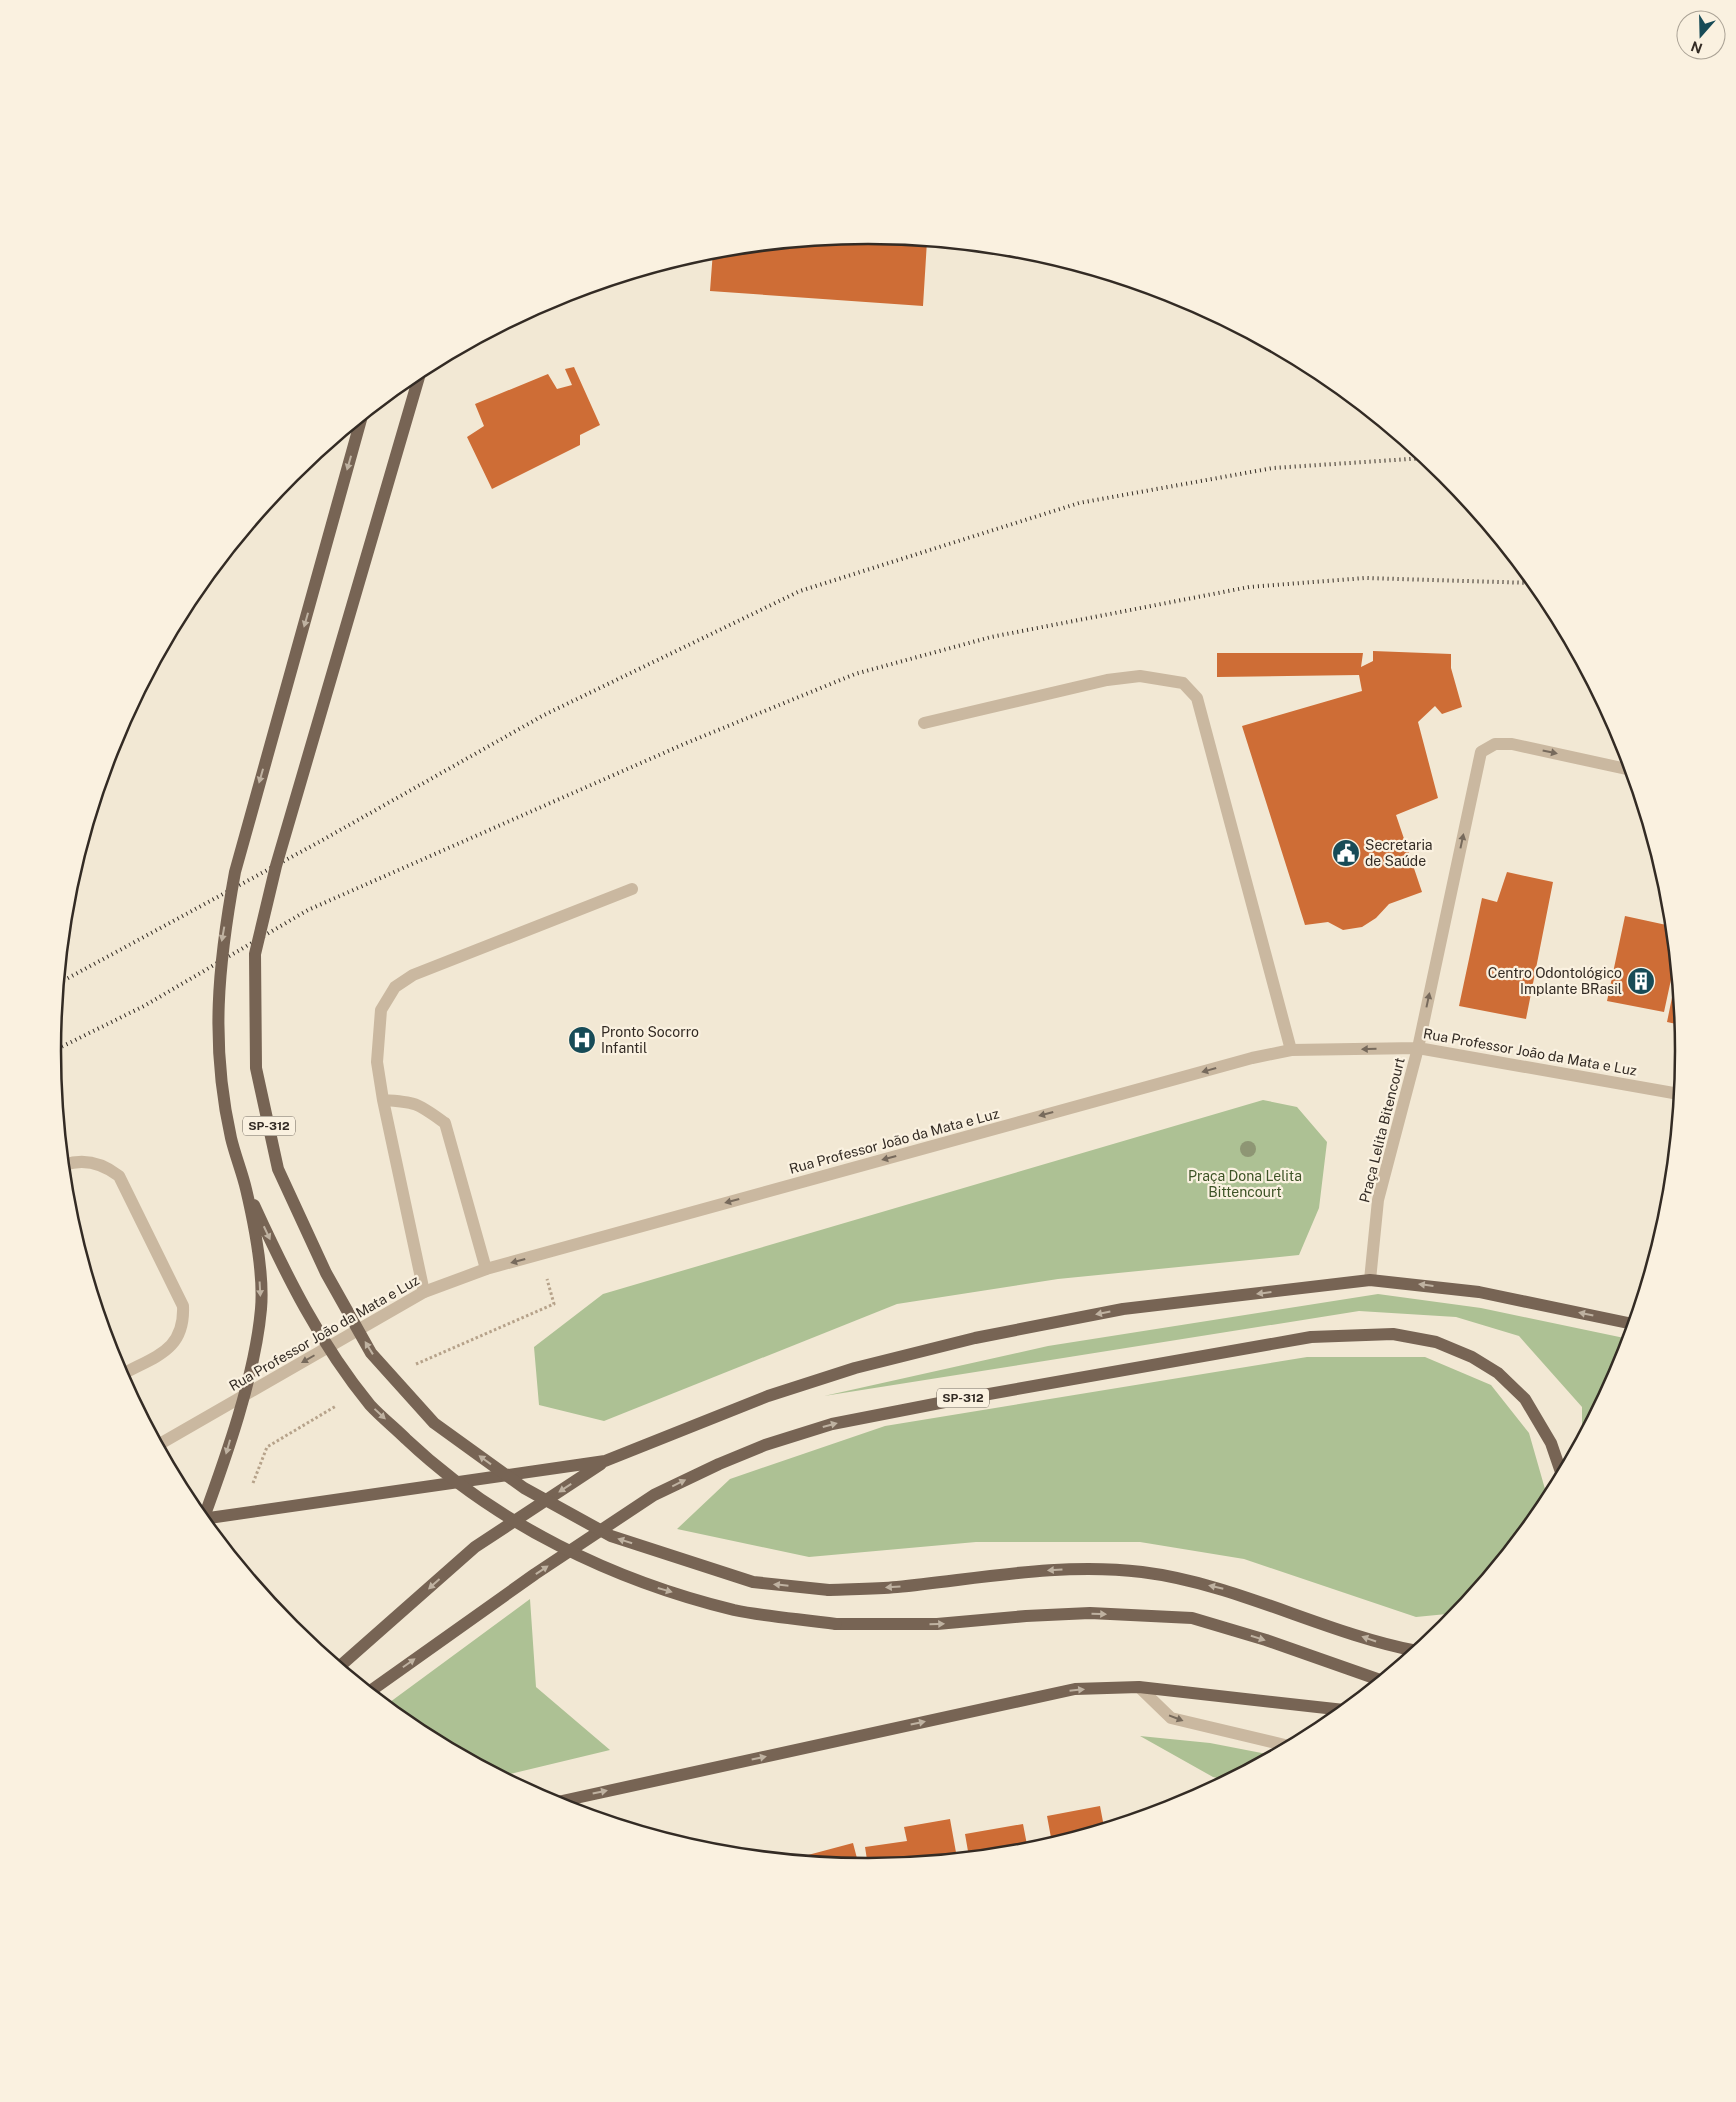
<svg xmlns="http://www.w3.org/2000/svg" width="1736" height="2102" font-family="'Public Sans',sans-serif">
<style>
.green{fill:#adc194}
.building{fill:#ce6d36}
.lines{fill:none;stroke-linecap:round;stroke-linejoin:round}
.path{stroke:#b6a28a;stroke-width:3;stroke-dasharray:2.5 2.5;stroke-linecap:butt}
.service{stroke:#cab8a0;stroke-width:12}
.minor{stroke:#cab8a0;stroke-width:12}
.primary{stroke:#776454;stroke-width:12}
.rail{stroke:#332b24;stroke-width:4;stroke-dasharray:1 4;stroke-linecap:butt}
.primary-bridge{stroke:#776454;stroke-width:12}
.tree{fill:#8e9674}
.oneway{fill:#bfb2a1}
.oneway2{fill:#776a5c}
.labels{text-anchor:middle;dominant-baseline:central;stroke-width:4.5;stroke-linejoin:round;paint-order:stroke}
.shield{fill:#faf1e0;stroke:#6f665c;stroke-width:1}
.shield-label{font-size:12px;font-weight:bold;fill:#332b24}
.poi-label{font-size:14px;fill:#332b24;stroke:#faf1e0;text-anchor:start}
.street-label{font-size:14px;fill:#332b24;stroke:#faf1e0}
.park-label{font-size:14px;fill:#3d5326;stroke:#faf1e0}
.rim{fill:none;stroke:#332b24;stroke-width:2.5}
</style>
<rect width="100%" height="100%" fill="#f2e8d4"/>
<path class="green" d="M1263,1100L1297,1107L1327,1142L1319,1208L1299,1255L1058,1279L897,1304L604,1421L539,1405L534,1347L603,1294Z
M1378,1294L1481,1308L1629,1339L1621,1363L1582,1437V1407L1519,1336L1456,1317L1359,1311L824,1396L1048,1346Z
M1307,1357H1425L1491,1385L1529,1433L1545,1489L1543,1507L1457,1613L1416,1617L1244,1559L1140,1542H976L809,1557L677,1529L730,1479L885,1426Z
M530,1599L536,1687L610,1750L502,1776L415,1729L386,1705Z
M1140,1736L1210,1743L1272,1755L1226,1780L1213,1777Z"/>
<path class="building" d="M868,236L927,241L923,306L710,291L713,251Z
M574,367L600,425L580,435V445L492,489L467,437L484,426L475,404L548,374L557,389L572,385L565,369Z
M1373,651L1451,654V668L1462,707L1442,714L1435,706L1418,722L1438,798L1396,815L1422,892L1389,904L1376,918L1362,927L1343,930L1328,922L1305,925L1242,726L1362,691L1359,675L1217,677V653H1363L1361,667L1373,661Z
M1507,872L1553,882L1526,1019L1459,1006L1482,898L1497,902Z
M1625,916L1671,926L1675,961L1664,1012L1607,1001Z
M1676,978L1681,1025L1667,1022Z
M1100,1806L1104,1827L1052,1843L1047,1816Z
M950,1819L957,1858L868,1866L865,1847L907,1841L904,1827Z
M1023,1824L1028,1850L969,1857L965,1834Z
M853,1843L859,1866L793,1859Z"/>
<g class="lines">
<path class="path" d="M416,1364L554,1304L547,1279
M253,1483L267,1447L336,1406"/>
<path class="service" d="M924,723L1107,680L1140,676L1183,683L1197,698L1291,1050
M383,1100C417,1102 417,1103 445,1123L486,1269
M64,1165C84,1158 102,1163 119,1176L183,1306C185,1351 155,1356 121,1375
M424,1292L383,1100L377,1062L381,1010L395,987L413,975L632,889"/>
<path class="minor" d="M1370,1280L1378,1200L1418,1048L1481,752L1495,744H1512L1631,770
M158,1445L424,1292L486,1269L1252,1058L1291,1050L1418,1048L1679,1094
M1139,1687L1171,1718L1289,1746"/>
<path class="primary" d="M202,1519L605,1461L768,1396L855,1368L975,1338L1123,1309L1370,1280L1479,1292L1633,1324
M829,1590C852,1589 875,1589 897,1587C978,1579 1060,1562 1142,1572C1238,1584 1323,1633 1417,1651
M836,1624H937L1026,1616L1090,1613L1192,1618L1266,1640L1380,1680
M339,1667L475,1547L601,1464
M369,1692L535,1574L654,1495L719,1464L765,1445L832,1424L955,1400L1311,1337L1393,1334L1436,1342L1472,1357L1498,1373L1525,1399L1551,1443L1562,1475
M553,1803L1075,1689L1139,1687L1344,1710"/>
<path class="rail" d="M59,983L319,842L544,715L800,591L1079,503L1273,468L1425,458
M53,1051L144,1006L308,910L684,744L855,674L991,637L1249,587L1365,578L1533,583"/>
<path class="primary-bridge" d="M421,370L276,866L255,954L256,1068L278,1169L326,1273L371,1353L434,1423L524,1488L611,1536L753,1582L829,1590
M254,1205C286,1275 320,1344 370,1405C381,1417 395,1428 406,1439C496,1524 614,1581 734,1610C767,1617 802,1619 836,1624
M203,1520C226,1457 255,1376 261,1309C264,1275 254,1223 246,1189C242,1172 235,1155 231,1138C210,1044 218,965 235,872L362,416"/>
</g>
<circle class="tree" cx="1248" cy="1149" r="8"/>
<defs><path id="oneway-solid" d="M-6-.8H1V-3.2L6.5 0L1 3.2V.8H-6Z" transform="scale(1.25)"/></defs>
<g class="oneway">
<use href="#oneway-solid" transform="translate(349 463) rotate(106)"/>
<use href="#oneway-solid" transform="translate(306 620) rotate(106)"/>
<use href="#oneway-solid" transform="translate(261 776) rotate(106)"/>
<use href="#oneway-solid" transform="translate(223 934) rotate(100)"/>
<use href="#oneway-solid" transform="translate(267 1233) rotate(65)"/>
<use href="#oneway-solid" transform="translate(1426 1285) rotate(-173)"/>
<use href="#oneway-solid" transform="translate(260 1289) rotate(87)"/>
<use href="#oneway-solid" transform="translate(1264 1293) rotate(173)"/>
<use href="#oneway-solid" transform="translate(1103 1313) rotate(169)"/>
<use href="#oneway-solid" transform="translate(1586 1314) rotate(-168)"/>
<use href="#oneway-solid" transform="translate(369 1348) rotate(-122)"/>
<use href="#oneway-solid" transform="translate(380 1414) rotate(43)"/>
<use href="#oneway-solid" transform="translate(830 1425) rotate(-15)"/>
<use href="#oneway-solid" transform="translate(228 1447) rotate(106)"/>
<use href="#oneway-solid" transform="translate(485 1460) rotate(-144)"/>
<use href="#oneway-solid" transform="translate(679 1483) rotate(-26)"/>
<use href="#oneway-solid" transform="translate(565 1488) rotate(147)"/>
<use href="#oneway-solid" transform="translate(625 1541) rotate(-162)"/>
<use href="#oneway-solid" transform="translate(542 1570) rotate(-34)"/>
<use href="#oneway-solid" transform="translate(1055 1570) rotate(177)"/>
<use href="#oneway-solid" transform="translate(434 1584) rotate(138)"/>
<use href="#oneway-solid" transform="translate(781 1585) rotate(-174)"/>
<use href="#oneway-solid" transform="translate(893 1587) rotate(176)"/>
<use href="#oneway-solid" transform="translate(1216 1587) rotate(-167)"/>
<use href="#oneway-solid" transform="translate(665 1590) rotate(16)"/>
<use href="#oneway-solid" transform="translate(1099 1614) rotate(2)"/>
<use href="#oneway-solid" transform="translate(937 1624) rotate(-2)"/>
<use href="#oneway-solid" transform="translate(1258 1638) rotate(17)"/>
<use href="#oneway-solid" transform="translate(1369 1639) rotate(-161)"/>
<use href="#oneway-solid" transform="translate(409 1663) rotate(-35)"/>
<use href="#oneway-solid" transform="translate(1077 1690) rotate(-6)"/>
<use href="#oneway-solid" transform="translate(918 1723) rotate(-12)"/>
<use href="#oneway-solid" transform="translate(759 1758) rotate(-12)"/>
<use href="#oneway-solid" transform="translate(600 1792) rotate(-12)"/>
</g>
<g class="oneway2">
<use href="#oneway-solid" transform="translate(1550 752) rotate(12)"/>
<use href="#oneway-solid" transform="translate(1462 841) rotate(-78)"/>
<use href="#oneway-solid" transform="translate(1428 1000) rotate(-78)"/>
<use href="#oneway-solid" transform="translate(1369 1049) rotate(179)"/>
<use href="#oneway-solid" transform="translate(1209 1070) rotate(164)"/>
<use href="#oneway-solid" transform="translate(1046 1114) rotate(165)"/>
<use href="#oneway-solid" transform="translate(889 1158) rotate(165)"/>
<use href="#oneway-solid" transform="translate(732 1201) rotate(165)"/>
<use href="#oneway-solid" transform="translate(518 1261) rotate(165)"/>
<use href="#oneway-solid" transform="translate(308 1359) rotate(150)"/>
<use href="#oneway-solid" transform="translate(1176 1718) rotate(21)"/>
</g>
<defs>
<g id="civic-disc" transform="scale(1.4375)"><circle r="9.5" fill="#174b57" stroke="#faf1e0"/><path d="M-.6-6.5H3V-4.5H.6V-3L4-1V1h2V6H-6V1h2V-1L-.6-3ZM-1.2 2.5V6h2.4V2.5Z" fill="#fff"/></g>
<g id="building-disc" transform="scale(1.4375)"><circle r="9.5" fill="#174b57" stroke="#faf1e0"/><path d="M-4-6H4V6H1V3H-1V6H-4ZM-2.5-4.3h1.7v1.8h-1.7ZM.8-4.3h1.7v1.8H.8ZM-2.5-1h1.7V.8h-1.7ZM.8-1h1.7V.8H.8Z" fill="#fff"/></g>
<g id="hospital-disc" transform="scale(1.4375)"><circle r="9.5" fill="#174b57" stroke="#faf1e0"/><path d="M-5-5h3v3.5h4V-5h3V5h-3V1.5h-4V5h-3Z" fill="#fff"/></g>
</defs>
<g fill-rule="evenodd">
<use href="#civic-disc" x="1346" y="853"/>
<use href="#building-disc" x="1641" y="981"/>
<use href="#hospital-disc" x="582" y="1040"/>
</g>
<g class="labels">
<g class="shield">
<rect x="243" y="1116.5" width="52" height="19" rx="4"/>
<rect x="937" y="1388.5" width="52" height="19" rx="4"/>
</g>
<g class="shield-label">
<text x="269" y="1126">SP-312</text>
<text x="963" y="1398">SP-312</text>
</g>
<g class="poi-label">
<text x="1365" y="845">Secretaria<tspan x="1365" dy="16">de Saúde</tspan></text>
<text x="1622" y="973" text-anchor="end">Centro Odontológico<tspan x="1622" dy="16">Implante BRasil</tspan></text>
<text x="601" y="1032">Pronto Socorro<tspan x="601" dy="16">Infantil</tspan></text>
</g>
<g class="street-label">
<text transform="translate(1530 1052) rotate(10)">Rua Professor João da Mata e Luz</text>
<text transform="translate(1382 1130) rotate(-76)">Praça Lelita Bitencourt</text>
<text transform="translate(894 1141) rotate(-15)">Rua Professor João da Mata e Luz</text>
<text transform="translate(324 1333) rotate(-30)">Rua Professor João da Mata e Luz</text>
</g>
<g class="park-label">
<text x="1245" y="1176">Praça Dona Lelita<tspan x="1245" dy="16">Bittencourt</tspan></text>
</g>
</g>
<path d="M0 0H1736V2102H0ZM61 1051a807 807 0 1 1 1614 0a807 807 0 1 1-1614 0Z" fill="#faf1e0" fill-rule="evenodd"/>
<path class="rim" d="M61 1051a807 807 0 1 1 1614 0a807 807 0 1 1-1614 0Z"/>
<g transform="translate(1701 35) rotate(200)"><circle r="24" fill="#faf1e0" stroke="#aaa295"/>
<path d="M0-4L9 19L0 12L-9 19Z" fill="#174b57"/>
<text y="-8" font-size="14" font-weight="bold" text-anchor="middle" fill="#332b24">N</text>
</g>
</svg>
